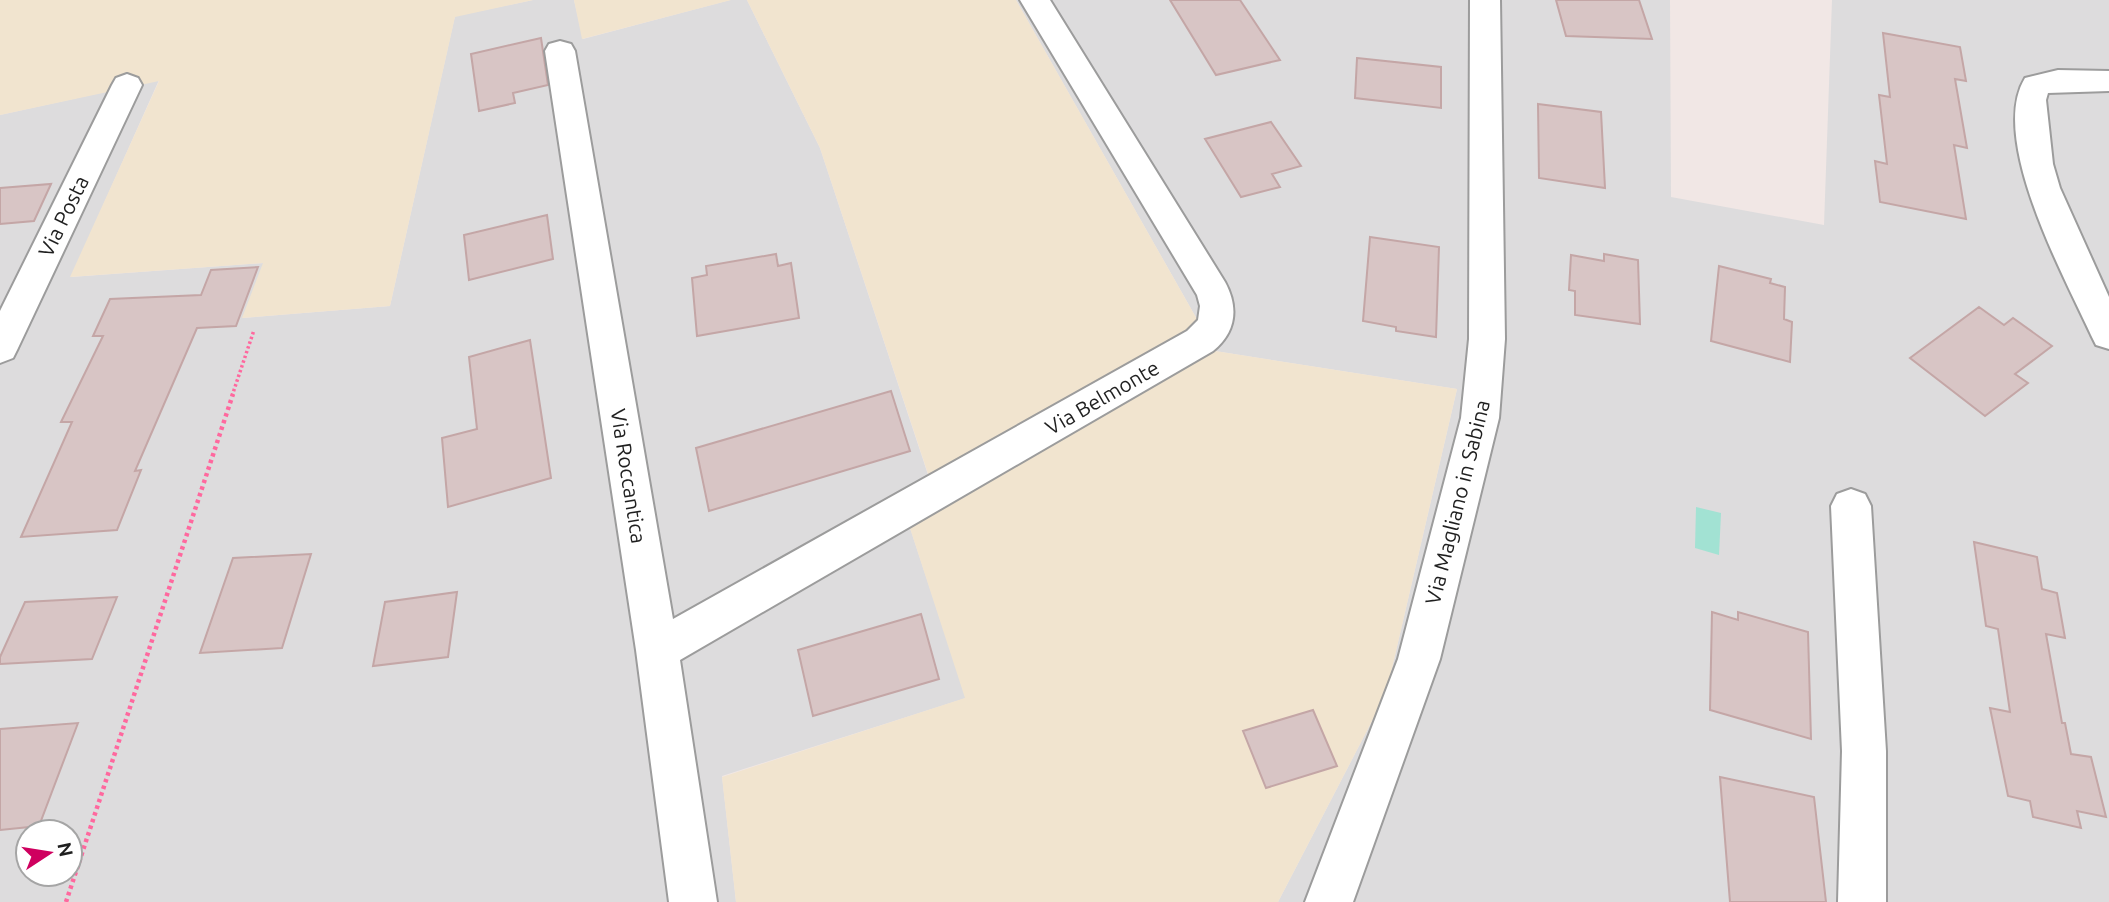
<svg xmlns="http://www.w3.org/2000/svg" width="2109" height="902" font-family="Ubuntu,sans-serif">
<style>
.residential{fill:#dddcdd;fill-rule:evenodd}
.farmland{fill:#f1e4cf}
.water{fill:#a2e2d3}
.building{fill:#d8c5c5;stroke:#c4a6a6;stroke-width:2}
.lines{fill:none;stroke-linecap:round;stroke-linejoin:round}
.minor-casing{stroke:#9c9c9c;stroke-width:4}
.path-far1{stroke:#ff689e;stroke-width:3.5;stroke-dasharray:2.5 2.5;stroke-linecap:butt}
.path{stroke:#ff689e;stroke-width:4.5;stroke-dasharray:3.5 3.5;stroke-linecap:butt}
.minor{fill:#fff;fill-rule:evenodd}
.labels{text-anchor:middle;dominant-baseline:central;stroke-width:5;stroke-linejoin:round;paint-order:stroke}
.street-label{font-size:21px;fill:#1f1f1f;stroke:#fff}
</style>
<rect width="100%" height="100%" fill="#f1e7e5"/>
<path class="residential" d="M533,0H574L583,39L730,0H747L820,148L940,511L909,525L966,698L722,776L736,902H0V115L159,80L71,277L264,263L243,318L390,306L455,16ZM28,832H70V874H28Z
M1016,0H1670L1671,197L1824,225L1832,0H2109V902H1278L1386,694L1457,389L1215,351Z"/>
<path class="farmland" d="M0,0H533L455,17L390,306L242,318L263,263L70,277L159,81L0,115Z
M574,0H731L582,39Z
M747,0H1016L1215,351L1457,389L1386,694L1278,902H736L722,777L965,698L909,525L940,510L820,148Z"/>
<path class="water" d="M1696,507L1721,513L1719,555L1695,548Z"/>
<path class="building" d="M1170,0H1240L1280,60L1216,75Z
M1556,0H1639L1652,39L1566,36Z
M1883,33L1960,47L1966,81L1955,79L1967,148L1954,145L1966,219L1880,202L1875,161L1887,164L1879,95L1890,97Z
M541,38L548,85L513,93L515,103L479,111L471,54Z
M1357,58L1441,67V108L1355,98Z
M1538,104L1601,112L1605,188L1539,178Z
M1271,122L1301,166L1272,174L1280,187L1241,197L1205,139Z
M51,184L34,221L0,224V188Z
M547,215L553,259L469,280L464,235Z
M1370,237L1439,247L1436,337L1396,331V327L1363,321Z
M776,254L778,266L791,263L799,318L697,336L692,278L707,275L706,266Z
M1604,254L1638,260L1640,324L1575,315V291L1569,290L1571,255L1604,261Z
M1719,266L1771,279L1770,283L1785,287L1784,319L1792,322L1790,362L1711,341Z
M258,267L236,326L197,328L135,471L141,470L117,530L21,537L72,422H61L103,336H93L110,299L201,295L211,270Z
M1979,307L2004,325L2013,318L2052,346L2015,374L2028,383L1985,416L1910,358Z
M530,340L551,478L448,507L442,438L477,429L469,357Z
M891,391L910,451L709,511L696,448Z
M1974,542L2037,557L2042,589L2057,593L2065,638L2046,634L2062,723H2065L2071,754L2091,757L2106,817L2077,811L2081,828L2033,817L2030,801L2008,796L1990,708L2010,712L1998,629L1986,626Z
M311,554L282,648L200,653L233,558Z
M457,592L448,657L373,666L385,602Z
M117,597L92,659L0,664V657L25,602Z
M1712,612L1738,620V612L1808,632L1811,739L1710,710Z
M921,614L939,679L813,716L798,650Z
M1313,710L1337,766L1266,788L1243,731Z
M78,723L39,826L0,830V729Z
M1720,777L1814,797L1826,902H1730Z"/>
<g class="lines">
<g class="minor-casing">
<path id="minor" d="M1020,0H1050L1225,282C1239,308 1236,332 1213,351L680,660L717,902H669L636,650L545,51L549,44L560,41L571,44L575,51L673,619L1187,331L1198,320L1200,306L1197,295Z
M1470,0H1500L1505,339L1499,418L1440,659L1353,902H1305L1398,659L1461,418L1469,339Z
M2058,70L2109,71V91L2048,93L2046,100L2053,164L2060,188L2109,297V349L2096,345L2091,335C2064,276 1988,138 2025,78Z
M127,74L138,78L142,85L18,348L13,358L0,363V311L112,85L116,78Z
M1851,489L1865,494L1871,506L1886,751V902H1838L1842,751L1831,506L1837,494Z"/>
</g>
<path class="path-far1" d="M232,396L254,330"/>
<path class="path" d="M66,902L233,394"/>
<use href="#minor" class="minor"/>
</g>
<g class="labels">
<g class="street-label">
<text transform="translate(63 216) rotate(-64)">Via Posta</text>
<text transform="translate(1102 397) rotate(-30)">Via Belmonte</text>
<text transform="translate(629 476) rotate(81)">Via Roccantica</text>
<text transform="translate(1457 502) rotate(-76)">Via Magliano in Sabina</text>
</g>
</g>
<g transform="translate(49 853) rotate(78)"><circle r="33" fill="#ffffff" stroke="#a5a5a5" stroke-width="2"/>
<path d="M0-5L12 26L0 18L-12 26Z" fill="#cf005f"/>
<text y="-10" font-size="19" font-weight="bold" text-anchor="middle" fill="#1f1f1f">N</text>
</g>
</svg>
